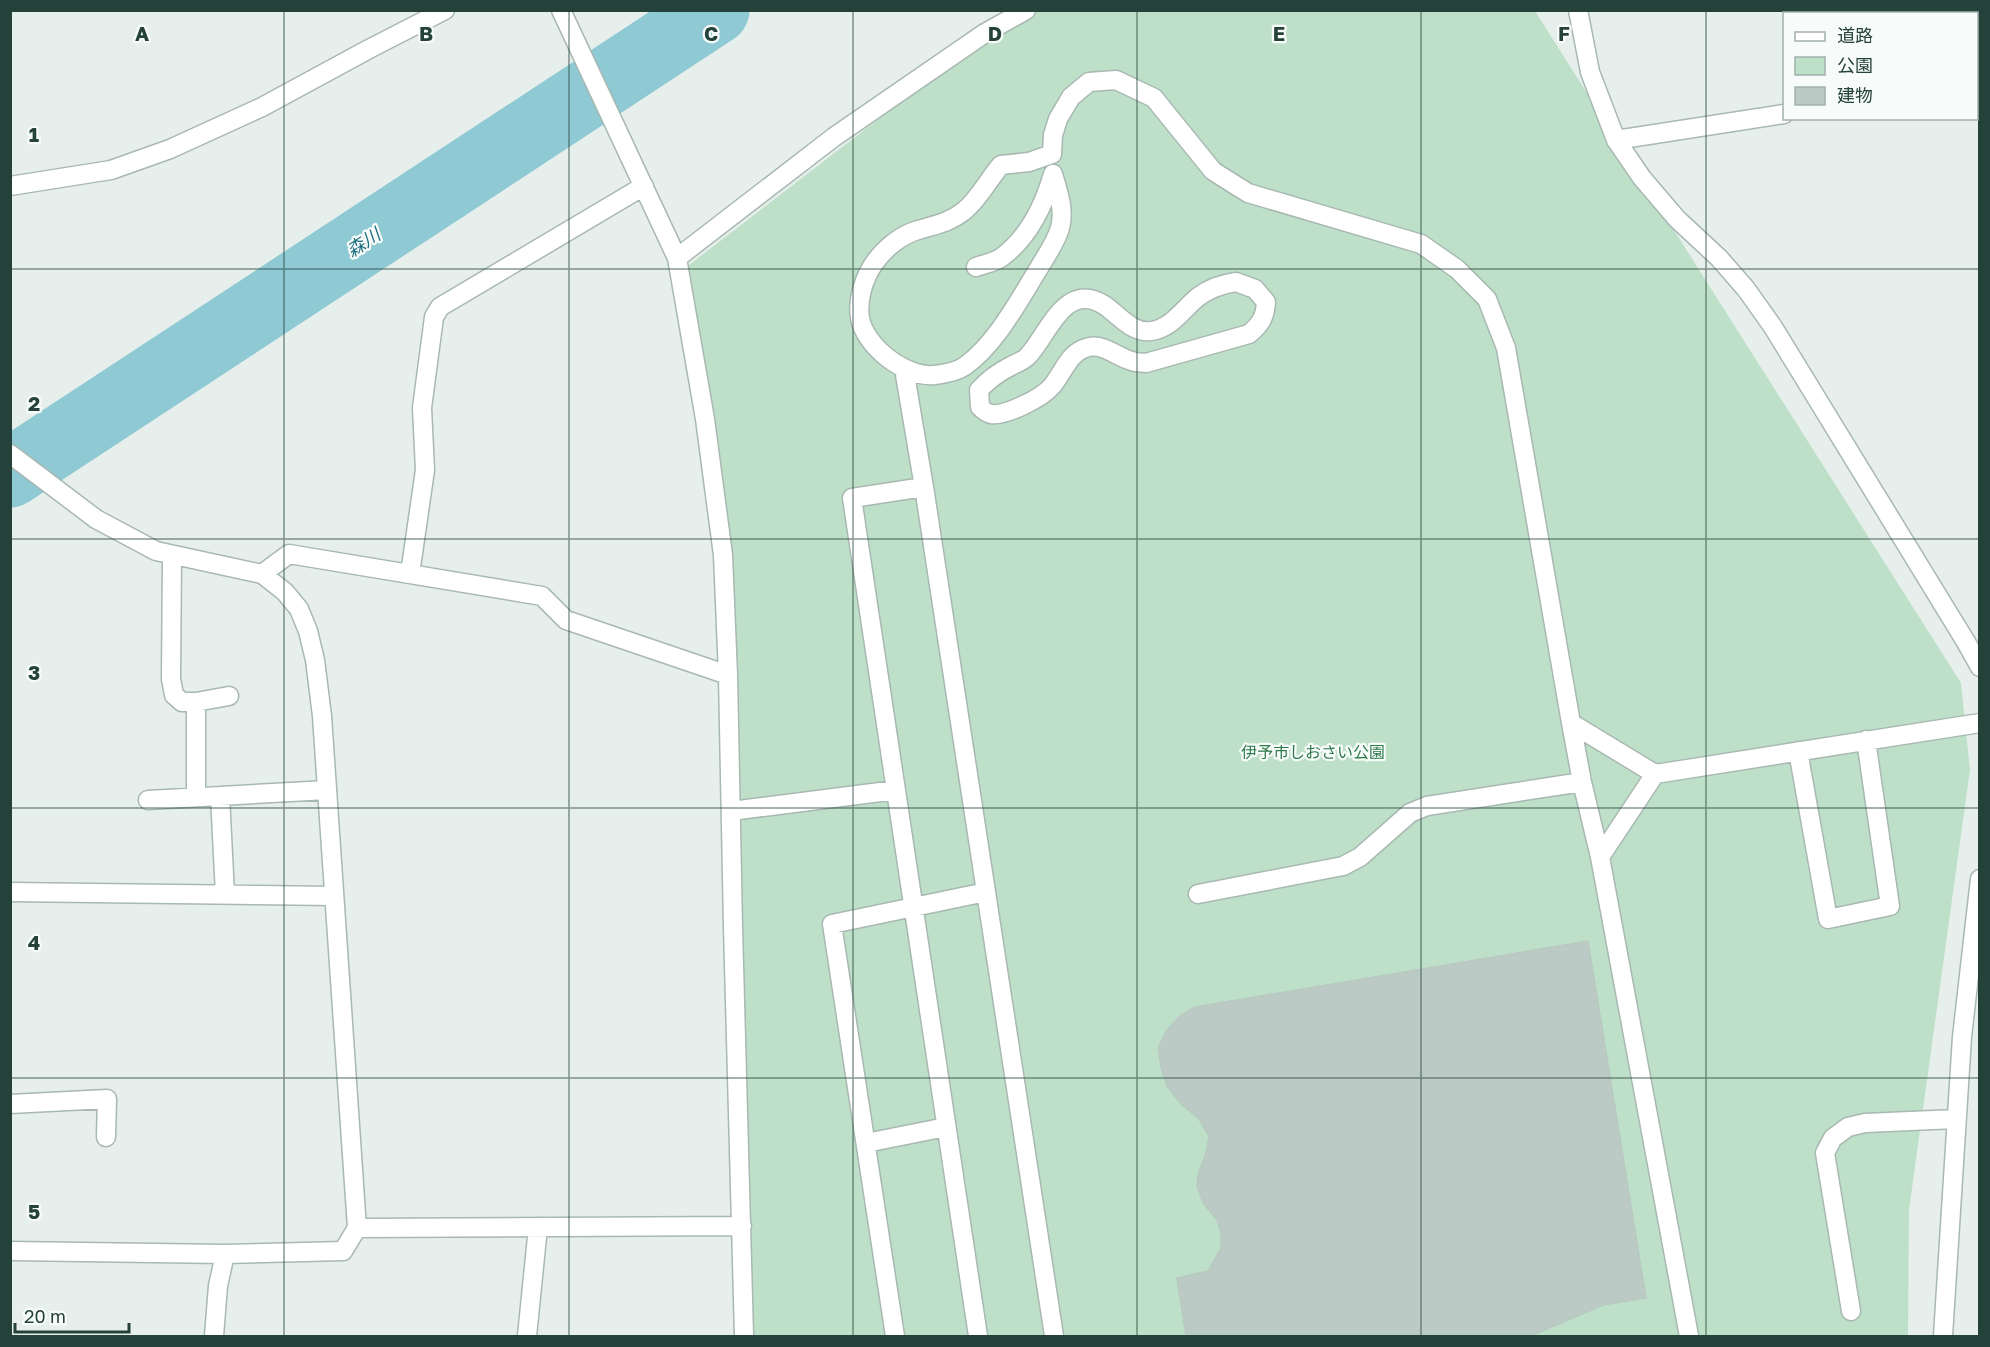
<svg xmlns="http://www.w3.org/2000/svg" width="1990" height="1347" font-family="'Golos Text','Noto Sans JP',sans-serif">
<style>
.green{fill:#bfe0c8}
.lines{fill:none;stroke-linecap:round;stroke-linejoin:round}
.river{stroke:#8ec9d4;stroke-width:69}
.building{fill:#bbcac4;stroke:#b8c9c2;stroke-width:1.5}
.minor-casing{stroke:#a8b8b2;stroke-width:21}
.minor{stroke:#fff;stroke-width:18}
.grid{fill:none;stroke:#24423a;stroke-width:1.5;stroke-opacity:0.55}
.labels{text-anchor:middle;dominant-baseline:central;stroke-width:4.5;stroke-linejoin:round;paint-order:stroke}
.park-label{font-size:16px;fill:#2d7a4b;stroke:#f7fbf9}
.water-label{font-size:18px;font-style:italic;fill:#1c6f80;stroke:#f7fbf9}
.grid-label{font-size:20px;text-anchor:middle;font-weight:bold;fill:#24423a;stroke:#f7fbf9;stroke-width:4.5;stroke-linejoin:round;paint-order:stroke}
</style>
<rect width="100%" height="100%" fill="#e6efeb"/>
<path class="green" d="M1039,11H1535L1961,683L1970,770L1909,1210L1908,1336H754L731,829L720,536L680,272L1006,21Z"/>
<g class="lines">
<path class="river" d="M10,473L715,10"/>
</g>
<path class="building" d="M1588,941L1646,1298L1603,1305L1531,1336H1186L1177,1278L1208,1271L1221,1248V1233L1217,1220L1204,1204L1197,1187L1198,1175L1206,1153L1209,1136L1199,1119L1180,1103L1167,1086L1161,1067L1158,1048L1167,1030L1180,1016L1195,1007Z"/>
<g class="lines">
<g class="minor-casing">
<path id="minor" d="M561,10L677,258L705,419L723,555L728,675L733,927L744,1336
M1578,10L1590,72L1616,140L1642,178L1677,219L1719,258L1746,289L1773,327L1966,642L1980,667
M1976,84H1980
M1616,140L1784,114
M1053,174C1058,191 1065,210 1060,228C1056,242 1046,256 1039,268C1019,300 996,344 965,366C958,371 943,374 935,375C906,378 865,347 860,318C857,300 864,277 875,262C885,248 901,235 918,230C934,225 949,223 964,211C979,199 988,180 1001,165L1029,162L1052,154L1053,135L1058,119L1071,97L1089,82L1116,80L1154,98L1213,171L1248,193L1421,244L1457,269L1487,299L1506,348L1571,723L1582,782L1600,857L1689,1336
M10,186L111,170L170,149L262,107L369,49L445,10
M677,258L834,137L985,33L1026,10
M976,267C984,264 996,262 1002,257C1029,237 1044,205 1053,174
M1236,282L1255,289L1266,302C1265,317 1261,324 1249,334L1146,363C1141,362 1136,363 1132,361C1118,358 1105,344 1089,347C1069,351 1064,372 1052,386C1042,398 1006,416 991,414C986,413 983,410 980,407L979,390C988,380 999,372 1011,366C1016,363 1023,361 1027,357C1048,336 1064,280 1104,305C1118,314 1132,334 1151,331C1172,328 1183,309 1198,297C1210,288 1222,284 1236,282Z
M904,369L924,487L1054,1336
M10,454L96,519L156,551L262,574L285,592L299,609L308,631L315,660L322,716L357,1228L343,1251L225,1254L10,1251
M924,487L852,498L978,1336
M172,555L171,679L174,695L182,702H196L229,696
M262,574L289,554L542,596L566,620L728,675
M410,574L425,470L422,408L434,317L440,307L644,186
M1571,723L1655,774L1980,723
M1798,751L1828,919L1890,906L1866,740
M220,796L225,894
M196,797V702
M148,800L327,790
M731,811L896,790
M1600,857L1655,774
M10,892L334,896
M1198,894L1343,866L1360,857L1410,813L1427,806L1582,782
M10,1104L107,1099L106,1137
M866,1143L946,1127
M357,1228L742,1226
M1851,1311L1825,1153L1833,1138L1848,1127L1865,1123L1956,1119
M214,1336L218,1286L225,1254
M527,1336L538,1227
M895,1336L832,924L986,892
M1943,1336L1962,1037L1980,879"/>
</g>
<use href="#minor" class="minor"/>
</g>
<path class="grid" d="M284,10V1336M569,10V1336M853,10V1336M1137,10V1336M1421,10V1336M1706,10V1336M10,269H1980M10,539H1980M10,808H1980M10,1078H1980"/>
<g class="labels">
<g class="park-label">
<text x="1313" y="752">伊予市しおさい公園</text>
</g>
<g class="water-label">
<text transform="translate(363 242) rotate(-33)">森川</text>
</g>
</g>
<g class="grid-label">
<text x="142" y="41">A</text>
<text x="426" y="41">B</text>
<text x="711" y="41">C</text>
<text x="995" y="41">D</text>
<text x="1279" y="41">E</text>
<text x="1564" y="41">F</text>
<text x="34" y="142">1</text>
<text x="34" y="411">2</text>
<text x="34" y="680">3</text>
<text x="34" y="950">4</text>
<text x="34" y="1219">5</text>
</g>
<rect width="1990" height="1347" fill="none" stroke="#24423a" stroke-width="24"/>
<rect x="1783" y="12" width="195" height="108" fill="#f7fbf9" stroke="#a3b1ad" stroke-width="1.5"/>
<rect x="1795" y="32" width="30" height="9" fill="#ffffff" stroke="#a3b1ad" stroke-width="1.5"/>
<text x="1837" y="42" font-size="18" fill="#24423a">道路</text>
<rect x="1795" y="57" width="30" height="18" fill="#bfe0c8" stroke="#a3b1ad" stroke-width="1.5"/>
<text x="1837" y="72" font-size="18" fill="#24423a">公園</text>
<rect x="1795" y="87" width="30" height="18" fill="#bbcac4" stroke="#a3b1ad" stroke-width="1.5"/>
<text x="1837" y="102" font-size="18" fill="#24423a">建物</text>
<path d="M15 1323v9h114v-9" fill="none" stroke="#24423a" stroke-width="3"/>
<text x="24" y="1323" font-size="18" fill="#24423a" stroke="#f7fbf9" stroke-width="4.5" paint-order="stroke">20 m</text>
</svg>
